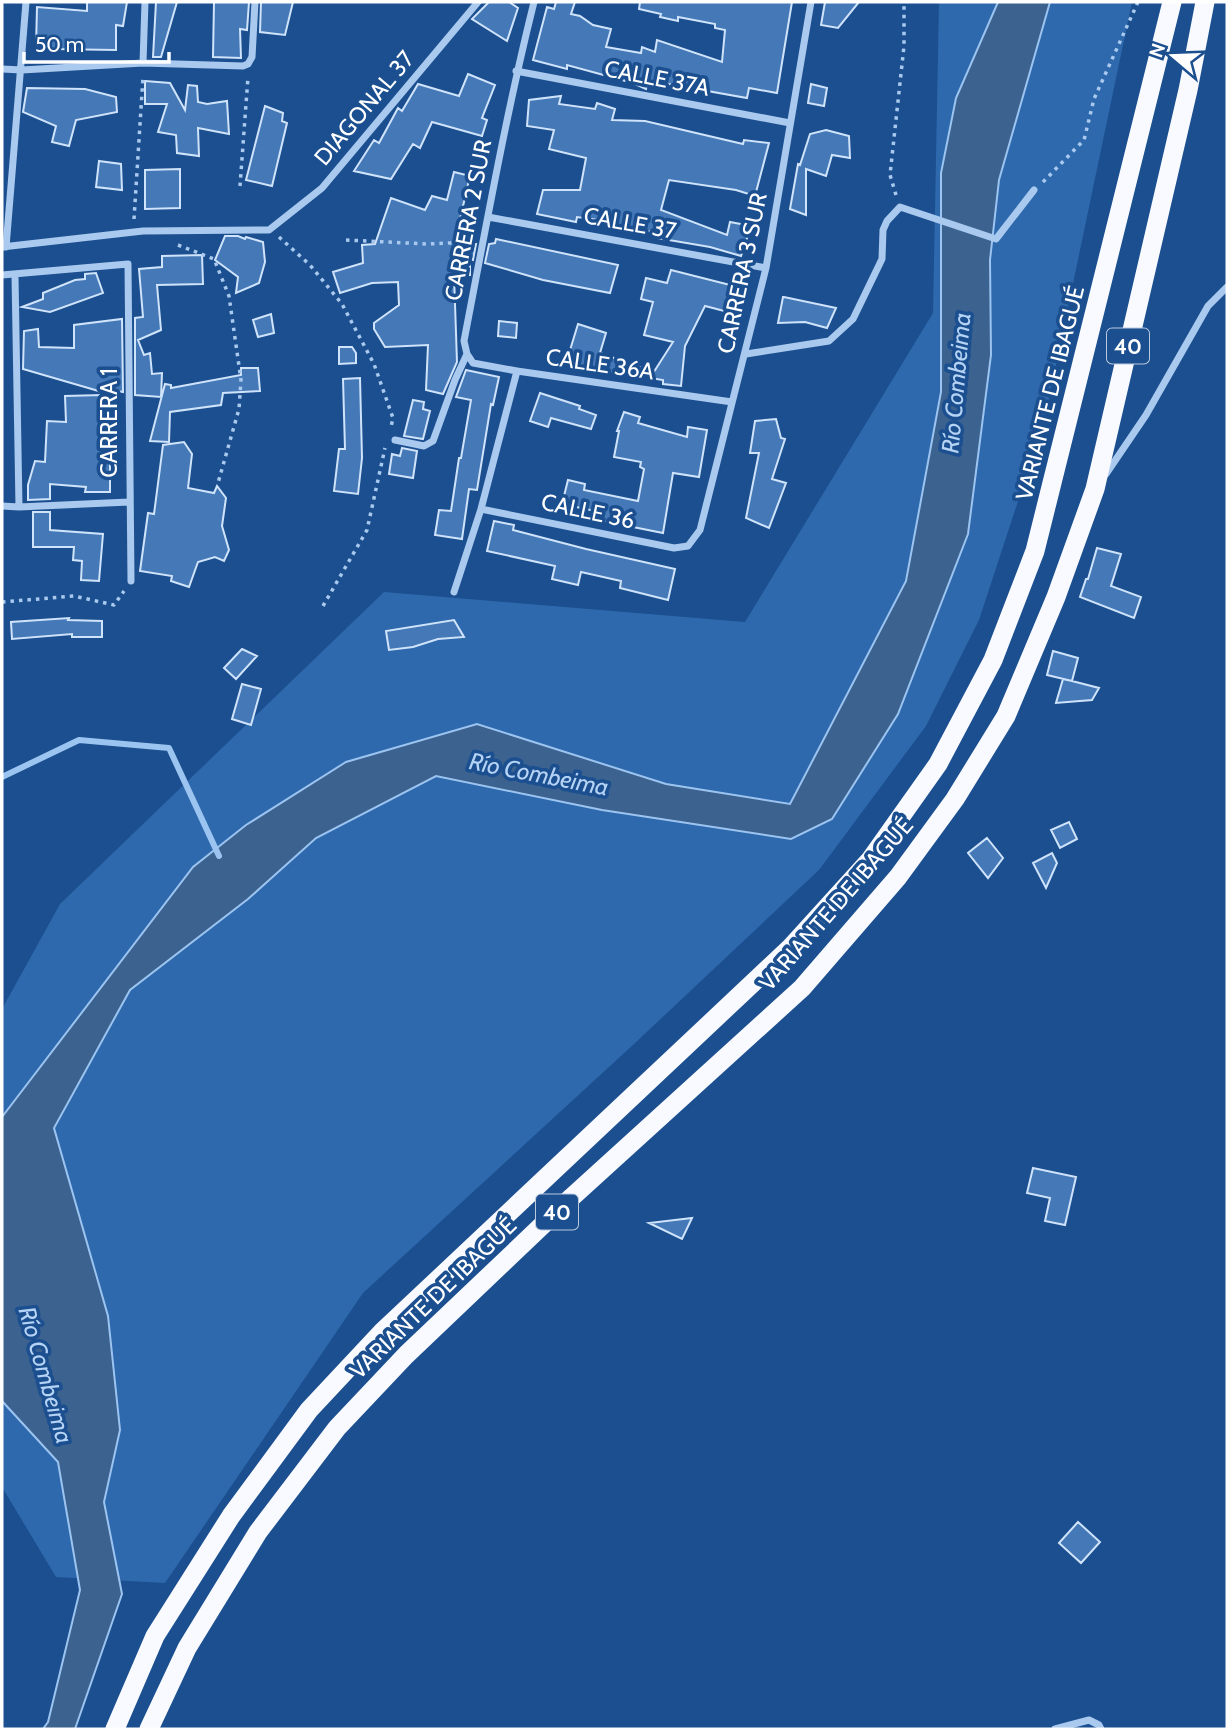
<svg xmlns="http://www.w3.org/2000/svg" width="1229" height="1731" font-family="Cabin,sans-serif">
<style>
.green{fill:#2e69ad}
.water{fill:#3c6290;stroke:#9cc4f0;stroke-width:2}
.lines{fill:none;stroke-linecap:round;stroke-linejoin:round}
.stream{stroke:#9cc4f0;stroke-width:6}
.building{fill:#4478b7;stroke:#cfe3fa;stroke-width:2}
.path{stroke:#a9c9ee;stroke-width:3.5;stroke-dasharray:3.5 5;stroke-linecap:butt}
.minor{stroke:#a9c9ee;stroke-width:7}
.trunk{stroke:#f8faff;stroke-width:19}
.labels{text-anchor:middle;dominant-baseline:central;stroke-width:7;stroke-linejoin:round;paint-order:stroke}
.shield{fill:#1b4f8f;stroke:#bbcadd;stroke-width:2}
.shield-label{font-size:21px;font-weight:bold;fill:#fff}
.street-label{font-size:23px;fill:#fff;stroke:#1b4f8f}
.water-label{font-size:24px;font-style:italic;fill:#b5d3f5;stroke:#1b4f8f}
</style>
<rect width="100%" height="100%" fill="#1b4f8f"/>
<path class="green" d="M939,2H1132L1044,422L979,620L926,726L819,870L634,1044L363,1293L165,1583L56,1577L2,1487V1009L60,904L384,592L745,622L933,313Z"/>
<path class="water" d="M998,2H1050L999,180L990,260L991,355L968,534L898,714L832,819L791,839L602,810L436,776L316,838L248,899L130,990L54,1128L108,1316L120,1430L104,1502L122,1594L75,1729H43L48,1722L80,1590L58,1462L2,1401V1117L193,867L246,825L346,762L477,724L666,784L790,804L906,581L941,392V173L956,98Z"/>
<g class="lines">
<path class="stream" d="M2,777L79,740L169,748L219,856"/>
</g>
<path class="building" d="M87,2H127L123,26L116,25V50L51,49L36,47L37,7L87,11Z
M156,2H177L161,57H153Z
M214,2H249L247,30L240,29L241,58L213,57Z
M261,2H293L285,35L260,32Z
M489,2H509L518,8L507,41L472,19Z
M556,2H575L571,14L580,16L593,25L611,29L606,47L641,53L642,47L655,52L657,40L722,62L725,30L715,28V24L678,17V21L660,17L661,14L639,9L640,2H792L777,93L749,88L747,98L668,84L667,88L647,85L646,89L633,83L567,65V69L533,60L547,7L554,9Z
M825,2H859L838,28L821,25Z
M468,74L495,85L482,118L487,120L482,136L432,122L420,148L413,144L391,179L354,171L374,140L379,143L398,108L402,111L418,84L459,96Z
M145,81L170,83L185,110L188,85L197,86L198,102L207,104L227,101L229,134L198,128L199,156L177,153L176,135L158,132L167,104H145Z
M811,84L827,88L824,106L808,103Z
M27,88L85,89L116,97L117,112L76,120L69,146L52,142L56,126L23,112Z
M561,96L559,104L595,109L597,103L615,109L612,120L645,121L743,144L744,140L769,143L755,196L736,190L669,180L661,210L727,235L730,222L751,226L741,256L710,247L657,238L658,234L641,229L623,228L606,221L577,217L576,222L537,214L543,190H580L586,158L549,149L554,130L527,126L529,100Z
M265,106L283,113L282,121L287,123L272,186L246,180Z
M826,130L849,136L850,158L832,155L826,176L806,169V215L790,209L798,164L800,165L810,134Z
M99,161L121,164L122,190L96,187Z
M180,169V208L145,209V170Z
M454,172L470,176L454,245L476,244L473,260L470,259V275H454L457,362L443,394L426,390L428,345L385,347L374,329V323L399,305L398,282L372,283L340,293L333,272L363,263L362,245L375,244L391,198L425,210L432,196L447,200Z
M225,236H238L245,239L246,237L263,242L265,262L259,283L236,293L238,277L215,260Z
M496,239L618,265L610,293L543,280L485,263L489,244L495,243Z
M202,255L203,284L157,285L161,330L138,340L144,355L150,353L152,374L162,373L161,397L135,395V318L143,317L139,269L162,267V256Z
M671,270L738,287L732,313L705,306L685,346L681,386L663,384V380L650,378L673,342L644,335L653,302L641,299L646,278L667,283Z
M96,273L103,293L50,312L22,307L43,299V293L75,280L85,279V274Z
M783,297H784L836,308L827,328L805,322L778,323Z
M271,314L274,333L258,337L253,320Z
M122,319L123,392L101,388L102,392L23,369L24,331L38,329L39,347L74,348V325Z
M499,321L517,323L516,338L498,336Z
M578,324L606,333L600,353L645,369L643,377L597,370L567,360Z
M339,347H352L356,353V363L339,364Z
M241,368H258L260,391L223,393L221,405L170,412L169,442L150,441L165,384L171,385V388L241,375Z
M466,370L499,377L493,405L491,404L477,490L469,489L462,539L435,535L439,510L451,511L459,458H461L471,400L456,397Z
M360,378L362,458L358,494L334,491L339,449H345L343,379Z
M540,393L580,406L579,409L596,415L591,429L551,418L548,427L530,421Z
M102,395L107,445H110V492H85L86,487L50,484V499L28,500V485L35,461L45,462L47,421L66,422L65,396Z
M413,400L424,402L423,409L430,411L423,439L404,436Z
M624,412L640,417L638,423L687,437L688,427L707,430L699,477L673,473L663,533L593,519L595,511L562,504L568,480L585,484L584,490L638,501L644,469L640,467L641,462L614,457L619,431H617Z
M776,419L781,438L785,439L772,479L786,483L769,528L746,518L759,453H750L755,421Z
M184,442L192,454L188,488L214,493L217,486L226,498L222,526L229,550L224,561L215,557L198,562L189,587L171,581L172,576L140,571L148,513L154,514L163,445Z
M402,448L417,451L413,478L389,474L392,454L400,456Z
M33,512H50V530L103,534L99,581L81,580L82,561L73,560L74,547H33Z
M494,521L514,525L513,530L586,549L675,569L668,600L620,588L621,581L581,572L578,585L552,579L555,566L487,551Z
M1097,548L1121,554L1111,586L1141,597L1134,618L1080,597L1086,579H1088Z
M69,618L68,620L102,621V637H72V634L12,639L11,622Z
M454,620L464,637L438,639L413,647L389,650L386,631Z
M242,649L257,656L236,679L224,668Z
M1053,651L1078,658L1072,681L1047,675Z
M1063,679L1072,681L1099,688L1092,700L1056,703Z
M242,684L261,689L251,725L232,719Z
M1069,822L1077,839L1060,848L1051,830Z
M987,838L1003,858L988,878L968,853Z
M1052,853L1057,863L1046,888L1033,863Z
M1033,1168L1076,1177L1065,1225L1045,1221L1050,1198L1027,1193Z
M692,1218L682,1239L649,1223Z
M1078,1522L1100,1542L1081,1563L1059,1543Z"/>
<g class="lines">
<path class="path" d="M1043,182L1084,140L1094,99L1138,2
M240,186L248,77
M896,195L890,175L904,46V2
M134,219L143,77
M279,237L310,265L342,304L374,364L393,418L391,427
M346,240L427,244L471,242
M178,245L214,259L229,296L241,380L239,409L218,483
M2,602L74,596L114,605L124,591
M323,606L367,530L385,448"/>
<path class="minor" d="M143,63L145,2
M2,69L22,70L143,63L243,66L248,64L252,57L255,2
M516,71L790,123
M488,217L766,268
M2,247L143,231L269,230L322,188L478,2
M6,247L26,2
M2,275L128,264L131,581
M15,276L19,507
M467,354L473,363L517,371L732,402
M746,354L829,341L853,319L882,259L883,230L887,221L900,207L996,239L1034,190
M395,440L424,446L433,441L455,380L467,354L464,341C486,227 506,114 534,2
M1106,474L1146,415L1208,306L1227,287
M2,506L19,507L129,502
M481,509L674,548L688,546L700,530L766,268L811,2
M454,592L481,509L517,371
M1055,1729L1089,1720L1099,1725L1101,1729"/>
<path class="trunk" d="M115,1729L155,1636L231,1516L309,1410L382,1332L791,947L870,860L938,764L993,660L1035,551L1172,2
M149,1729L187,1648L258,1532L337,1428L406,1355L572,1197L802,988L898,877L955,799L1006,716L1056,597L1095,489L1188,90L1205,2"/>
</g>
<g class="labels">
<g class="shield">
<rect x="1107" y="328.5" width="42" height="35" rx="5"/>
<rect x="536" y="1194.5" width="42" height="35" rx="5"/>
</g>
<g class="shield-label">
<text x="1128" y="346">40</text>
<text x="557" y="1212">40</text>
</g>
<g class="street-label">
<text transform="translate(657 78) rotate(11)">CALLE 37A</text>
<text transform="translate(364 108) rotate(-50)">DIAGONAL 37</text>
<text transform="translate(468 220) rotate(-79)">CARRERA 2 SUR</text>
<text transform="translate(630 223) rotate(10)">CALLE 37</text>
<text transform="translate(742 273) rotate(-78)">CARRERA 3 SUR</text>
<text transform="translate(600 364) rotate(8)">CALLE 36A</text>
<text transform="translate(1050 393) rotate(-76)">VARIANTE DE IBAGUÉ</text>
<text transform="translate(109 423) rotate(-90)">CARRERA 1</text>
<text transform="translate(588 511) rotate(12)">CALLE 36</text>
<text transform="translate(836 904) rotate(-49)">VARIANTE DE IBAGUÉ</text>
<text transform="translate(433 1298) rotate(-44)">VARIANTE DE IBAGUÉ</text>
</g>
<g class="water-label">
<text transform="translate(956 383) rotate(-85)">Río Combeima</text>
<text transform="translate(539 774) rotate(11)">Río Combeima</text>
<text transform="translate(46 1375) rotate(74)">Río Combeima</text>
</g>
</g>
<rect width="1229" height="1731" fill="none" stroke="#ffffff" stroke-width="7"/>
<g transform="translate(1173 56) rotate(289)" stroke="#1b4f8f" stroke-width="5" paint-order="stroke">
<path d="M0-5L12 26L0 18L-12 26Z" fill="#ffffff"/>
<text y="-10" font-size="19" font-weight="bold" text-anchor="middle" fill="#ffffff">N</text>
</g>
<path d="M24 52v10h145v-10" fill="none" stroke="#ffffff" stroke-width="3.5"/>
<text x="35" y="52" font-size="21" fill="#ffffff" stroke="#1b4f8f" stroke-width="5" paint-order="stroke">50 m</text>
</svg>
